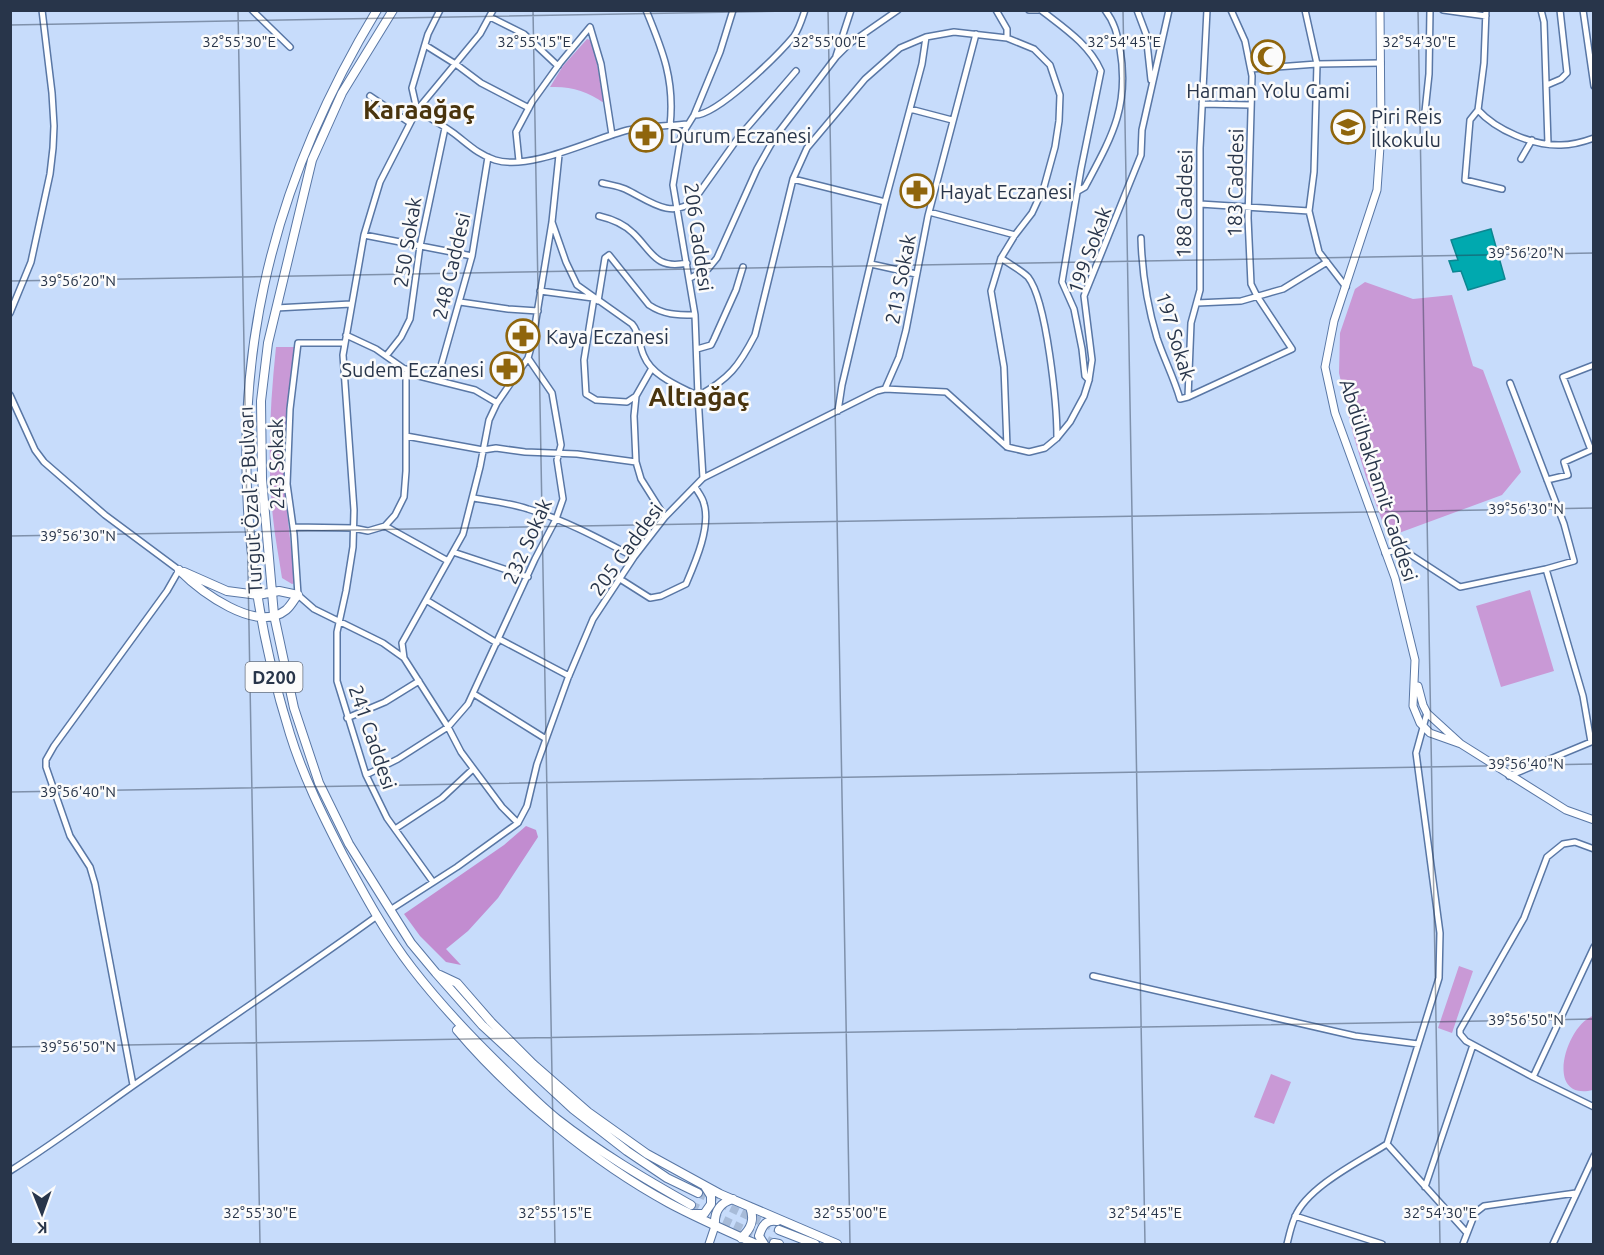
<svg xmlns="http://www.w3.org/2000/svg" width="1604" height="1255" font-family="Ubuntu,sans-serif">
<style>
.green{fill:#c999d6}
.forest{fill:#c28cd0}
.water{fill:#00a9af;stroke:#0c8691;stroke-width:1.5}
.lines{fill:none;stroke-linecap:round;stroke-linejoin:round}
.highway-tunnel{stroke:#a7bbd8;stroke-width:8;stroke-dasharray:8 4;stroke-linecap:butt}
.minor-casing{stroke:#5977a5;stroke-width:8}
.major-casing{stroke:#5977a5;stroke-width:9}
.highway-casing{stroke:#5977a5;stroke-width:10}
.minor{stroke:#fff;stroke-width:5}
.major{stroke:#fff;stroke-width:7}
.highway{stroke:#fff;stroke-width:8}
.ticks{fill:none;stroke:#28354a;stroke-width:1.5;stroke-opacity:0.45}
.labels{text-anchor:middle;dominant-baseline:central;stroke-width:5;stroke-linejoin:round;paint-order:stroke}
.shield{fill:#fbfbfb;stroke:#67707f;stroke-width:1.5}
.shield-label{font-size:18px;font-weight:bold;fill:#28354a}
.poi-label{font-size:20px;fill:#28354a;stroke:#fbfbfb;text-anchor:start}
.street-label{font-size:20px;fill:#28354a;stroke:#fbfbfb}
.district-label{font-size:26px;font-weight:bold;fill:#49340e;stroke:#fbfbfb}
.ticks-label{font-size:15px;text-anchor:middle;fill:#28354a;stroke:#fbfbfb;stroke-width:5;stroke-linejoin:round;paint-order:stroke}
</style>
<rect width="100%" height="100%" fill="#c7dcfb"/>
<path class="green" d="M587,39L593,41L604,103C587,91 571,86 550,87L563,66Z
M1365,282L1413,299L1452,295L1473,366L1483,370L1521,472L1502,495L1388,537L1366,477L1353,434L1339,373L1340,333L1355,289Z
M276,347H295L284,461V485L295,583L292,584L282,578C279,558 275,538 273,518C267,461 270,404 276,347Z
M1530,590L1554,671L1501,687L1476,606Z
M1459,966L1473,971L1452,1033L1438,1028Z
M1593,1016V1090C1543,1102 1566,1025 1593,1016Z
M1271,1074L1291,1082L1274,1124L1254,1117Z"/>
<path class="forest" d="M526,826L536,830L538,837L498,898L468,931L446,949L461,965L446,962L420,936L404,914L504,845Z"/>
<path class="water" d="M1491,229L1505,279L1468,290L1461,271L1453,272L1449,261L1458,260L1451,240Z"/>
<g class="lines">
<path class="highway-tunnel" d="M698,1193L779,1230
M691,1205L774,1243"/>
<g class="minor-casing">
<path id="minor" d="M252,10L290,47
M440,10L428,34L412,88L417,110C429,118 441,124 452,132C466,142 478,155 495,160C531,171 592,139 628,130C647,126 669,126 688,124
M646,10C663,51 675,81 670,126
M996,10L1007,29V38
M1029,10H1038
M1041,10C1064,28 1089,44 1101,71L1081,169L1062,282L1074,309L1082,349L1085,376L1089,380
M1137,10L1146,34L1151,80
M1305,10L1317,64L1314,172L1309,211L1319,252L1346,287
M1443,10L1486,16
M1486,10L1484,63L1478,110C1496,130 1533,146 1561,145C1572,145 1583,142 1594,138
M1541,10L1544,22L1548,144
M1583,10L1594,86
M490,17L524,34L558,66
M425,45L457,65L481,83L529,108
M836,56L851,10
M1251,69L1317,64L1381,63
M1547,85L1561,79L1567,73L1560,10
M370,96L410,123
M1202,104L1251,105
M910,109L952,120
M1478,110L1470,120L1465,180L1502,189
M694,115C716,117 779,54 794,36C799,29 802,19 805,10
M1424,121L1429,74L1430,10
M1521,159L1532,140
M519,161L516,132L532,102L560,63L590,27L601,64L612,135
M793,179L885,202
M602,183C610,185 618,186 625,189C647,199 671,221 694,200L738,138L796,71
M1078,191L1085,187C1111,138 1130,107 1120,49C1117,34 1115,23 1105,10
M1200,204L1309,211
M929,212L1015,235
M599,216C612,219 623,223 633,233C652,251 655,270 687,263
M552,222L566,262L577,285L632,324C640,333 639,346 644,356C652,376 679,386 698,396C729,379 739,366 755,335L793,179L807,148L865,79L900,48L926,37L954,32L1007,38L1034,49L1050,65L1060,95L1059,121L1055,147L1044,187L1032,213L1015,235L1001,258L991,291L1004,367L1007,447
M364,235L472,256
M1141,238C1142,272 1147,305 1157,338C1164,359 1174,378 1180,399L1188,397L1292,349L1257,296L1251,284L1248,218L1252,76L1245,41L1231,10
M1001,258C1009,264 1021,270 1028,277C1047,301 1057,406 1057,438
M871,264L916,274
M690,278L708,269L717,258L757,169L775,137L836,57L849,44L898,10
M540,291L593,298
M594,298L584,360L586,394L596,400L627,402L636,396
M598,301L605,258L609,255L649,305C664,315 677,315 695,315
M460,302L508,309L538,311
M1197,303L1241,301L1283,289L1327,262
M276,308L351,304
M10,313L31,262L50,174L53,148L54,126L52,93L42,10
M346,335L376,349L403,368L419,376L475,390L497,403
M345,343H298L290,409L287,484L294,534L298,595L314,609L383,643L404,658
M697,349L711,345L714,339L736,290L743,267
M386,356L401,337L410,319L420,246L445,128
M652,368L636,396L634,416L636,462L641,479L665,517
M437,380L472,256L488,157
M1510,383L1564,524L1574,561L1546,569
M885,389L899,357L906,330L928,216L976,34
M10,395L35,450L44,462L105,515L179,570L167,591L54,746L46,760V767L70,836L90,867L95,884L133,1085
M1188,397L1191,323L1200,290V148L1207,10
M838,411L842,385L885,202L922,64L926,37
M406,436L483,450L496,448L525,452L577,454L636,462
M703,478L698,396L695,315L673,185L681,136L694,115L720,52L733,10
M1547,480L1568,475L1564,462L1591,450L1563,377L1594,365
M473,498C491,501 510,503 528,509C565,520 600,539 634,557
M385,526L448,561
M293,527L353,528L368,531L385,526L395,515L404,497L406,471V369
M453,552L528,577
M1385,553L1404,548L1411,555L1460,587L1546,569L1583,696L1591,742L1509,776
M620,579L650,598L661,596L686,584C695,563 711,527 704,504C703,498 698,492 695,487
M426,600L497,643
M499,639L569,676
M474,694L546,739
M347,718L385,702L419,681
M366,775L398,759L448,727L468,704L535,559L556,519L563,499L557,460L561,445L552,393L528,358
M518,823L502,807L461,752L448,727L404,658L402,643L463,534L480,467L489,420L497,403L528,358L532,344L552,222L559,155
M395,829L442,798L473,769
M433,882L387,818L366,775L337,681V632L346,591L353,547L354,510L343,355L364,235L380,182L417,110L480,34L493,10
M390,910L457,867L518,823L527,806L537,764L568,678L593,619L634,557L665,517L703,478L877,391L885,389L946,392L1007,447L1029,452L1045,448L1057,438L1070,422L1084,396L1089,380L1092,360L1084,296L1141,155L1142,130L1169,10
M1594,947L1533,1077L1594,1107
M1093,976L1355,1036L1418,1044
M1533,1077L1466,1041L1460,1034V1030L1524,918L1547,857L1563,844L1575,842L1594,849
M1387,1144L1439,978L1440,933L1416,753L1427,713
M10,1171C53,1144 93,1114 134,1085C215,1028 297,974 377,916
M1425,1187L1473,1045
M1295,1216L1382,1244
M1287,1244C1289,1236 1291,1226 1295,1217C1307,1187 1360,1161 1387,1144L1467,1233
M1463,1244L1475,1213L1484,1206L1576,1193
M1553,1244L1594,1156"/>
</g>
<g class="major-casing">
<path id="major" d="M1380,10L1381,132L1377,190L1334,321L1325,367L1335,413L1395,578L1415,660L1413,706L1420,723L1430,733L1461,744
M1418,686L1423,705L1427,713L1461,744L1566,810L1594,820
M709,1244L715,1226"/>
</g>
<g class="highway-casing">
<path id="highway" d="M377,10C325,96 285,188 264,286C232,434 245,590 290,734C303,776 323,816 343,855C364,894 385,933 412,968C439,1003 469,1035 501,1066C519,1084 537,1103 557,1119C599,1152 645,1179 691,1205
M393,10L342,93L312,160L268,343L261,401L262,479L274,615L294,708L319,783L349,844L411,943L436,973L482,1025L573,1109L627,1151L667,1178L698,1193
M179,570C200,591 256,634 286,610C291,606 294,599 298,595
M184,572L227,591L258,595L279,591L298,595
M440,975L457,983L491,1022L533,1064L588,1112L647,1154L720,1194L837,1244
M457,1030C511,1094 595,1163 669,1203C697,1218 727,1231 756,1244
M693,1214H704L711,1204V1196L706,1188
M715,1226C714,1212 719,1203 733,1199
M779,1230L815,1244
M741,1238C751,1229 755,1220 750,1207
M774,1243L779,1244
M764,1244L759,1236C762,1226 766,1219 777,1221"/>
</g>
<use href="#minor" class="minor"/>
<use href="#major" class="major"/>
<use href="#highway" class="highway"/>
</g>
<path class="ticks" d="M238,10L260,1244M533,10L555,1244M828,10L850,1244M1123,10L1145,1244M1418,10L1440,1244M10,25L844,10M10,281L1594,253M10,536L1594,508M10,792L1594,764M10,1047L1594,1019"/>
<defs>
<g id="mosque-ring" transform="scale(1.725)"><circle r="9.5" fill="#fbfbfb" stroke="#8f650c" stroke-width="1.5"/><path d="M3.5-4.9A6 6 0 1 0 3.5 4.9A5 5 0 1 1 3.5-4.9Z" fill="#8f650c"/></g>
<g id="school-ring" transform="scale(1.725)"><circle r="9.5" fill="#fbfbfb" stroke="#8f650c" stroke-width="1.5"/><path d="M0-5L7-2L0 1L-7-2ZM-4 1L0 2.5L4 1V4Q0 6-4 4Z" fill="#8f650c"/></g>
<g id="pharmacy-ring" transform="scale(1.725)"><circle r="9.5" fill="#fbfbfb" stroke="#8f650c" stroke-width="1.5"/><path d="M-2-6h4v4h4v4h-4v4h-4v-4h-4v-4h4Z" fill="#8f650c"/></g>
</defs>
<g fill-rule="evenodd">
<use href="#mosque-ring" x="1268" y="57"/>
<use href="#school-ring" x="1348" y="127"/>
<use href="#pharmacy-ring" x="646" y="135"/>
<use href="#pharmacy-ring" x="917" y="191"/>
<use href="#pharmacy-ring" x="523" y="336"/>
<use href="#pharmacy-ring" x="507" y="369"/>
</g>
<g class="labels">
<rect class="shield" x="245.5" y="662" width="57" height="30" rx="4.5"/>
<g class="shield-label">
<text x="274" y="677">D200</text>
</g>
<g class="poi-label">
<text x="1268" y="90" text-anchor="middle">Harman Yolu Cami</text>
<text x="1371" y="116">Piri Reis<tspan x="1371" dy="23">İlkokulu</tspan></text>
<text x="669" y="135">Durum Eczanesi</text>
<text x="940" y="191">Hayat Eczanesi</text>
<text x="546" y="336">Kaya Eczanesi</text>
<text x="484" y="369" text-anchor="end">Sudem Eczanesi</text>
</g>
<g class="street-label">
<text transform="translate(1235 183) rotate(-89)">183 Caddesi</text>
<text transform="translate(1184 204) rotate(-89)">188 Caddesi</text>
<text transform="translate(699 237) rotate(82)">206 Caddesi</text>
<text transform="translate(407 242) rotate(-81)">250 Sokak</text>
<text transform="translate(1089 250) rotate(-70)">199 Sokak</text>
<text transform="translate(451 266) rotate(-77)">248 Caddesi</text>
<text transform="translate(900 279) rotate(-79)">213 Sokak</text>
<text transform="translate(1176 336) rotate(73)">197 Sokak</text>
<text transform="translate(276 464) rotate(-91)">243 Sokak</text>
<text transform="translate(1379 480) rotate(72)">Abdülhakhamit Caddesi</text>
<text transform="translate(250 500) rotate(-93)">Turgut Özal 2 Bulvarı</text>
<text transform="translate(527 541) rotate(-66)">232 Sokak</text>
<text transform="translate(626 549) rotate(-54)">205 Caddesi</text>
<text transform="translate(373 737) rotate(71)">241 Caddesi</text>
</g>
<g class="district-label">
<text x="419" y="109">Karaağaç</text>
<text x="699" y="396">Altıağaç</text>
</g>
</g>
<g class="ticks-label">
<text x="239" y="47">32°55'30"E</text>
<text x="534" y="47">32°55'15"E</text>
<text x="829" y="47">32°55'00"E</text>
<text x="1124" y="47">32°54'45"E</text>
<text x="1419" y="47">32°54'30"E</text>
<text x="1526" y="258">39°56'20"N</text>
<text x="78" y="286">39°56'20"N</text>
<text x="1526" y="514">39°56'30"N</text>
<text x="78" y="541">39°56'30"N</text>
<text x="1526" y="769">39°56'40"N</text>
<text x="78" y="797">39°56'40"N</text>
<text x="1526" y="1025">39°56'50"N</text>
<text x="78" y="1052">39°56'50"N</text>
<text x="260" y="1218">32°55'30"E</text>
<text x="555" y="1218">32°55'15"E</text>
<text x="850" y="1218">32°55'00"E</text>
<text x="1145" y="1218">32°54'45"E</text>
<text x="1440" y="1218">32°54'30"E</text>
</g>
<rect width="1604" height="1255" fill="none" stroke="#28354a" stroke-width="24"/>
<g transform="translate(42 1213) rotate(179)" stroke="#fbfbfb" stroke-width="4.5" paint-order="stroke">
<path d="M0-4.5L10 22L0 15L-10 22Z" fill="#28354a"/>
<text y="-9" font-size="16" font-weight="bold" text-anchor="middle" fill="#28354a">K</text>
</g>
</svg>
